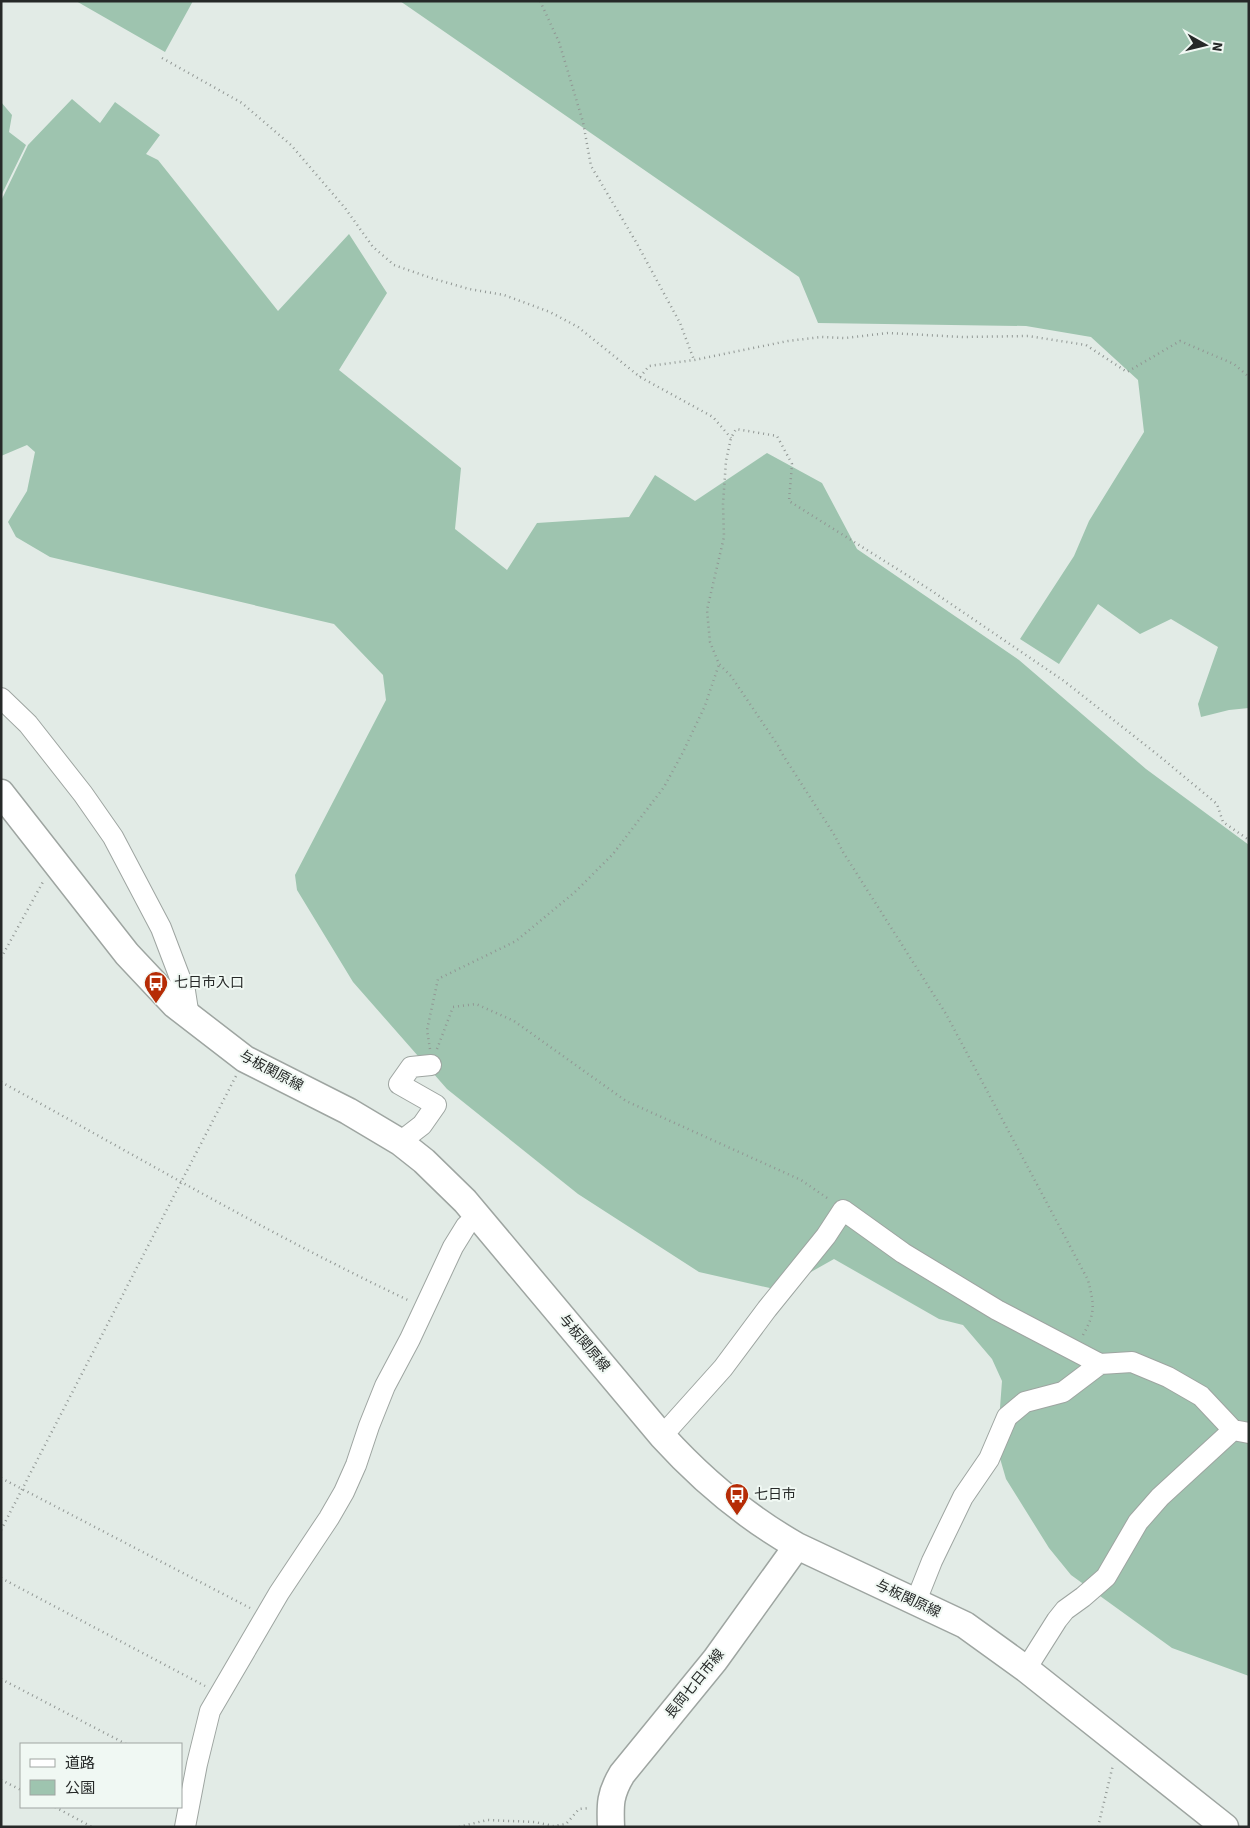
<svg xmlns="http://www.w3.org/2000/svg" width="1250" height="1828" font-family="'Source Sans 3','Noto Sans JP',sans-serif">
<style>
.green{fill:#9ec4af}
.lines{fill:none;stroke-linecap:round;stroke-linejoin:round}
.minor-casing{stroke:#9ea5a1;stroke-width:22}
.major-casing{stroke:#9ea5a1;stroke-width:29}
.path{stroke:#919794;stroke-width:2.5;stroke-dasharray:1 4;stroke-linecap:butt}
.minor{stroke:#fff;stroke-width:20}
.major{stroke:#fff;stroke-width:26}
.labels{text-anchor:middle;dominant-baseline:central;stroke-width:4;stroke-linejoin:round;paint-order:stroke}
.poi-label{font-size:14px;fill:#262928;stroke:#f0f8f3;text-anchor:start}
.street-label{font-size:14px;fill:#262928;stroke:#f0f8f3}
</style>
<rect width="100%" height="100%" fill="#e2ebe6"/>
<path class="green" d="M76,1H193L165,52Z
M400,1H1249V708L1229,710L1201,717L1198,704L1218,647L1171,619L1140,634L1098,604L1059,664L1020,639L1074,556L1089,521L1144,432L1138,380L1091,337L1026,326L818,323L799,277Z
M72,99L100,123L115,102L160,135L146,154L158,160L278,311L349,234L387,293L339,370L461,468L455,529L507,570L537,523L629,517L655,475L695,501L767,453L822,483L857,549L1019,660L1146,769L1249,845V1676L1172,1648L1071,1575L1049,1548L1006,1479L997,1448L1002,1381L992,1359L963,1325L939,1319L834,1259L779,1290L699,1272L578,1194L447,1089L353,982L297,890L295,875L386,700L383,675L334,624L50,557L16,537L8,522L27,491L35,452L27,445L1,456V201L28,145Z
M1,102L12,115L9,132L26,145L1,196Z"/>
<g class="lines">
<g class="minor-casing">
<path id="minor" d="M1,698L28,724L83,794L113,837L161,928L185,991L189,1017
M400,1142L422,1125L436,1105L399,1084L411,1067L431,1065
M662,1436L723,1368L767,1309L826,1236L843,1210L903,1253L997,1310L1100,1364
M916,1601L932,1561L963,1497L989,1459L1007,1417L1025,1402L1063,1392L1100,1364L1132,1362L1168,1377L1201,1396L1233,1430L1249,1433
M1026,1669L1057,1620L1065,1610L1083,1597L1106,1577L1138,1522L1160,1497L1233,1430
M185,1827L197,1764L210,1711L279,1593L329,1518L344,1492L356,1465L369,1426L385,1386L410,1339L453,1247L466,1226L478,1215"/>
</g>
<g class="major-casing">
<path id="major" d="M1,793L127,954L175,1005L245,1059L348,1111L400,1142L424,1161L465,1201L662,1436C702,1480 746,1517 797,1546L965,1625L1026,1669L1225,1827
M611,1827C610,1804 610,1794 622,1774L715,1660L797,1546"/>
</g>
<path class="path" d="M540,1L559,42L583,122L591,166L636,242L680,323L694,360
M162,58L242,103L291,145L345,208L373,247L394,265L431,278L469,289L504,295L550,312L578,327L640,377L713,417L731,438
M640,377L649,366L694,360L788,341L821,337L845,338L888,333L963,337L1028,336L1086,345L1127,372L1180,341L1234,364L1249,377
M1,958L44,880
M430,1049L427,1030L438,979L516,941L575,892L613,854L664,787L682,754L705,706L719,664
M437,1049L453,1007L476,1004L514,1021L626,1101L801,1180L830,1200
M1,1082C137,1156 270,1235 410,1301
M1083,1335C1096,1312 1094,1305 1088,1280L946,1014L843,852L835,836L781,752L779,747L731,676L719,664L710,642L707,610L724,537L723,504L726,461L731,438L736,429L777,436L792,464L789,501L929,589L1064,681L1158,755L1217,804L1223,822L1249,840
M1,1478L250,1608
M1,1530L236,1076
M1,1578L205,1686
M1,1679L126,1744
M1,1780L21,1790
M55,1807L92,1827
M459,1827L487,1820L535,1822L553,1826L566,1824L579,1809L590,1808
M1098,1827L1113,1765"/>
<use href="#minor" class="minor"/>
<use href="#major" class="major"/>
</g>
<defs>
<g id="bus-pin" transform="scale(1.25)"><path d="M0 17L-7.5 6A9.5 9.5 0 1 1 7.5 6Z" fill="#b62c06" stroke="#f0f8f3"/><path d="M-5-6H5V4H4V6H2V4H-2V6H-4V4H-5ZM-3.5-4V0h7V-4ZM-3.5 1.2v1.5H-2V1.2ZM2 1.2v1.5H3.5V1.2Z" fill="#fff"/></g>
</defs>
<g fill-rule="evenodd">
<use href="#bus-pin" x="156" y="983"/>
<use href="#bus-pin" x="737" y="1495"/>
</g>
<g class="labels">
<g class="poi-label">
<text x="174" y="983">七日市入口</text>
<text x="754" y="1495">七日市</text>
</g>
<g class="street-label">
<text transform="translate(271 1071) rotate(28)">与板関原線</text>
<text transform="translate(584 1343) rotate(50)">与板関原線</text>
<text transform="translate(908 1599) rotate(25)">与板関原線</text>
<text transform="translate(695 1684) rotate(-51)">長岡七日市線</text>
</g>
</g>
<rect width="1250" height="1828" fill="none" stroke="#262928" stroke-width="5"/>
<rect x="20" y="1743" width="162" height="65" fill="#f0f8f3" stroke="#9fa5a2"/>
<rect x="30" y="1759" width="25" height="8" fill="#ffffff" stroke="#9fa5a2"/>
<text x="65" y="1768" font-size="15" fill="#262928">道路</text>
<rect x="30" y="1780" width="25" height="15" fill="#9ec4af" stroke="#9fa5a2"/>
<text x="65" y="1793" font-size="15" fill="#262928">公園</text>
<g transform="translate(1205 45) rotate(98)" stroke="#f0f8f3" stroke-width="4" paint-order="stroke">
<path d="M0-4L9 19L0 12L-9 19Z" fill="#262928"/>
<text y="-8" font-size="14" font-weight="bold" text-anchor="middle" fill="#262928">N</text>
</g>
</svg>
